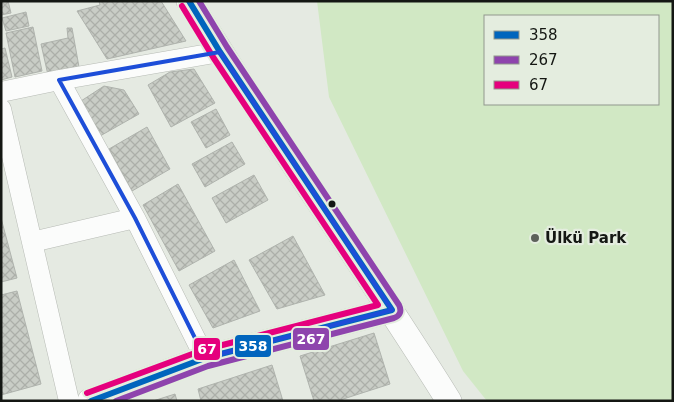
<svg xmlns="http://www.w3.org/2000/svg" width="674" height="402" font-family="'DejaVu Sans',sans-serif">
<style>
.pitch{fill:#d1e8c4;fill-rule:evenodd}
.building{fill:url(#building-cross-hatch);stroke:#afb3ad}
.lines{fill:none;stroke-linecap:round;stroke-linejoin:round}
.minor-casing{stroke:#b7bbb5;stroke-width:21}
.tertiary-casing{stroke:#b7bbb5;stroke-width:26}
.minor{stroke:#fbfcfb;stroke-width:20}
.tertiary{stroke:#fbfcfb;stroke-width:25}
.bus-1-casing{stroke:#e4eddf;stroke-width:10}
.bus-2-casing{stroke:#e4eddf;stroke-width:10}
.bus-3-casing{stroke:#e4eddf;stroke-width:10}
.bus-1{stroke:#0065bd;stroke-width:6}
.bus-2{stroke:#8e44ad;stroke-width:6}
.bus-3{stroke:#e5007d;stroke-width:6}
.marked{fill:none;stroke:#1d4ed8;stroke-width:4;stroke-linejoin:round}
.bus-dot{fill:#141713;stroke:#e4eddf;stroke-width:2}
.poi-dot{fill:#5d615b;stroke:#e4eddf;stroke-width:2}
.labels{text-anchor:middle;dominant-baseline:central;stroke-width:4.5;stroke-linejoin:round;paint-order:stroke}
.poi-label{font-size:15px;font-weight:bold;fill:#141713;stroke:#e4eddf;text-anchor:start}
.line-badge{stroke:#e4eddf;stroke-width:2}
.badge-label{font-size:14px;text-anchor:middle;font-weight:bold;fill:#fff}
</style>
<defs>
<pattern id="building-cross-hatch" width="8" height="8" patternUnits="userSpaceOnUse" patternTransform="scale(1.25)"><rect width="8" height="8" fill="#c9cdc6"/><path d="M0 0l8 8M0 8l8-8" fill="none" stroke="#acafa9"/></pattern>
</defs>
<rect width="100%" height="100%" fill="#e5eae2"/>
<path class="pitch" d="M317,1H673V401H487L463,371L329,97ZM485,16H658V104H485Z"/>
<path class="building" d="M1,1H8L11,13L1,15Z
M99,1H161L186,41L107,59L77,11L100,5Z
M26,12L29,26L6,31L2,18Z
M33,27L42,71L15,77L6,33Z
M67,28H72L79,67L48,75L41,44L68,38Z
M5,48L12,77L1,80V49Z
M194,69L215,103L171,127L148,85L170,72Z
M104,86L124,90L139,114L100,136L81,101Z
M216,109L230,135L206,148L191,122Z
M147,127L170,169L132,191L109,149Z
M232,142L245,164L205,187L192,164Z
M254,175L268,200L226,223L212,198Z
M178,184L215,251L179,271L143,205Z
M1,218L17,278L1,282Z
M293,236L325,295L277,309L249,260Z
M234,260L260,311L213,328L189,285Z
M17,291L41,384L1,395V295Z
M374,333L390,384L337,401H314L300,356Z
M272,365L283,401H201L198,389Z
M175,394L177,401H153Z"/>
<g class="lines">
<g class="minor-casing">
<path id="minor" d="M59,80L135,218L205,358
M1,92L59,80L220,52
M1,109L69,401
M32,242L135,218"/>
</g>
<g class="tertiary-casing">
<path id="tertiary" d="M189,1C272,137 365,266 449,401
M90,401L205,358L392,310"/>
</g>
<use href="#minor" class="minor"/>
<use href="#tertiary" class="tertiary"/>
<g class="bus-1-casing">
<path id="bus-1" d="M91,401L205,358L392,310L220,52L189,1"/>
</g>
<g class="bus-2-casing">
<path id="bus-2" d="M116,401L208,366L394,318C400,316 402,311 399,305L227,47L199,1"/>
</g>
<g class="bus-3-casing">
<path id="bus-3" d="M87,393L203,350L378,305L213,57L182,6"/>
</g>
<use href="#bus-1" class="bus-1"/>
<use href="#bus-2" class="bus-2"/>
<use href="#bus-3" class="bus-3"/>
</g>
<path class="marked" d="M220,52L392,310L205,358L135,218L59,80Z"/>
<circle class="bus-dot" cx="332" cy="204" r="4.5"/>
<circle class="poi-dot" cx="535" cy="238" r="5"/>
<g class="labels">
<g class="poi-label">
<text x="545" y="238">Ülkü Park</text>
</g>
</g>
<g class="line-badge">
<rect x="292" y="327" width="38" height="24" rx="5" fill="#8e44ad"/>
<rect x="234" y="334" width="38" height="24" rx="5" fill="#0065bd"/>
<rect x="193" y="337" width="28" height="24" rx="5" fill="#e5007d"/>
</g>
<g class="badge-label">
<text x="311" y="344">267</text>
<text x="253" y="351">358</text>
<text x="207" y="354">67</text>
</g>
<rect width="674" height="402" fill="none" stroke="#141713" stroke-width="5"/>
<rect x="484" y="15" width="175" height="90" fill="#e4eddf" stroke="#91978d"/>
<rect x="494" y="31" width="25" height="8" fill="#0065bd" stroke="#91978d"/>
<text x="529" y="40" font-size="15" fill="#141713">358</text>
<rect x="494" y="56" width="25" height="8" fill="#8e44ad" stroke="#91978d"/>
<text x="529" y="65" font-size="15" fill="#141713">267</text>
<rect x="494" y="81" width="25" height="8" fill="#e5007d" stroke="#91978d"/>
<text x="529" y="90" font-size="15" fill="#141713">67</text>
</svg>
